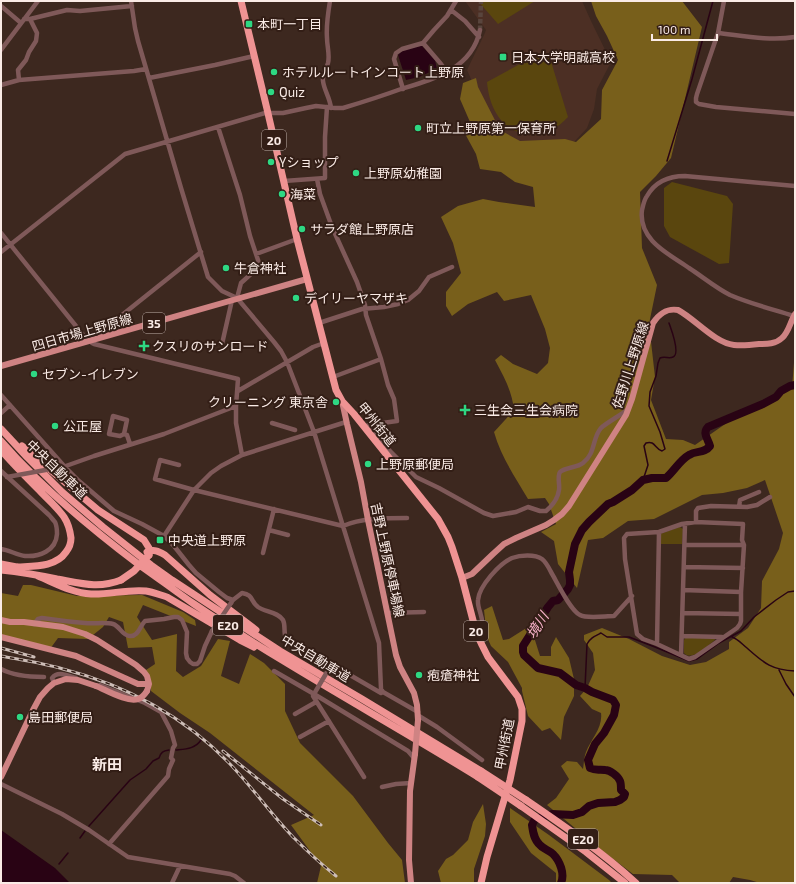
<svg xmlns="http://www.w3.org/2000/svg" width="796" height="884" font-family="'Exo 2','Noto Sans JP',sans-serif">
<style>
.built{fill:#4c2f24}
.green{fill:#5a460e}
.forest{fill:#785f1b}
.water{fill:#290314}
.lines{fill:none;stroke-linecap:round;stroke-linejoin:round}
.stream{stroke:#290314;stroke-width:1.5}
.river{stroke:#290314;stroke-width:8}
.minor-tunnel{stroke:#59453d;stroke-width:4.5;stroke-dasharray:4.5 2;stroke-linecap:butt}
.minor{stroke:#7f5959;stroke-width:4.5}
.major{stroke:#cf8383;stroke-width:6}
.highway{stroke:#ef9393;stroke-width:7}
.rail-casing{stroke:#cdbdb7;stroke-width:3}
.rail{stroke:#331e16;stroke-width:1.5;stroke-dasharray:4.5;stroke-linecap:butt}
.minor-bridge{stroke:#7f5959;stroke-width:4.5}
.major-bridge{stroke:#cf8383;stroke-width:6}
.highway-bridge{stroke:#ef9393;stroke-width:7}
.poi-dot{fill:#2ed883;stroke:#331e16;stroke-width:1.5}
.labels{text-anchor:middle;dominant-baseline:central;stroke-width:4;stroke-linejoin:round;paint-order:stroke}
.shield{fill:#331e16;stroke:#beaea8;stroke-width:1}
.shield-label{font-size:12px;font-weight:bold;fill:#faebe6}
.poi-label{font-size:13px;fill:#faebe6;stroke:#331e16;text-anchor:start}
.street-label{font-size:13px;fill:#faebe6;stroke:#331e16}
.water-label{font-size:14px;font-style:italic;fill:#f8b2ca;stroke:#331e16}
.quarter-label{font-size:15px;font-weight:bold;fill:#faebe6;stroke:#331e16}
</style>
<rect width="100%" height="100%" fill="#3d281f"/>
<path class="built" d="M465,1H582L591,21L611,62L597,89L594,109L587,128L575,141L528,149L493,128L467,70L484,35L486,30Z"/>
<path class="green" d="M478,1H535L498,24Z
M542,52L549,55L568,117C563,122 558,127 551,130C541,135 531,136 521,133C498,126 489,104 487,82Z
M672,182L727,196L733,204L729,263L719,264L670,237L664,226V188Z
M680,527L683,529L682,544H661L660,534Z
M686,637L714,638L715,640C708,645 692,662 684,653V640Z"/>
<path class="forest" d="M591,1H682L702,27L671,158L656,176L640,192L642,248L657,285L649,324L655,377L651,400L666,439L683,440L695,445L741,413L792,388L795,350V883H760L750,880L733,877L729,883H680L672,875L633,874L604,852L547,805L556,798L569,779L561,766L567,761L577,762L583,769C584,763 584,757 586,752C591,739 603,728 601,713L592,709L580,696L587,688L595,670L593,653L584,640V635L602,628L629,639L662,656L690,665L706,662L729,649V642L748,628L761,608L762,581L779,549L783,533L765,480L747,488L723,493L702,495L654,519L628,521L603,538L588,540L577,588L558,564L554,541L541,532L556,524L549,504L545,498L528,499C515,477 501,457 494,432L514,410C512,391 504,377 495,360L501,355L513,364L537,374L548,363L550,348L545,329L531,295L504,301L497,292L468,304L452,316L446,306V292L461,273L453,243L441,217L458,206L483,199L499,202L535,207L533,187L515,182L501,172L480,169L476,154L463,130L470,122L460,99L463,83L476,78L478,87L500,130L520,141L565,139L576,142L601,119L602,90L618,60L607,36L596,16Z
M23,585H31L77,596L142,595L183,612L195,620L196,626L143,605L137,617L152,640L177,634L176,671L183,677L201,666L218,639L230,641L221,676L239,684L250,654L264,663L285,684V711L300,743L353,796L388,843L402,860L405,883H317L321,866L291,825L314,815L210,733L180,713L151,691V682L146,670L155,664L152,647L128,648L123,622L109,617L103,627L88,639L58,638L50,649L1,637V593L18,596Z
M492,606L503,640L509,639L528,627L534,637L540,656H551V647L556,637L569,658L574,679V696L564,717L561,740L550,728L542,731L528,716L522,691V688L508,662L491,646L487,637L484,610Z
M483,804L486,824L485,836L474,869V883H441L438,871L446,859L453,855L468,840L473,822Z
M510,808L549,835L609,880L612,883H555L556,882V873L531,853L510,822Z"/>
<path class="water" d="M422,46L435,60L437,69L419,77L406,80L398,55L406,47Z
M1,830L55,868L70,883H1Z"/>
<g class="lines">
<path class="stream" d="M667,161L692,79L713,1
M643,480L648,465L644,446L646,443C655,440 655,449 662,451L665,449L660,432L649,406L650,392L656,376L658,363L660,358C665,356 669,359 673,357C681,354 671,329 669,323
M732,637C738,639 742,644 747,648C764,663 771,670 795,671
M779,670L786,684L795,697
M585,688L587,644C590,638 595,636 601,633L607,637H629L655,647L689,661L697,659L719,643L741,631L754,617L776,600L788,592L795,591
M176,750C186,749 195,749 201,740
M89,826L130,780L146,769L153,761L159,758C161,752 163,751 169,750
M80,838L85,831
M59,864L68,853"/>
<path class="river" d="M561,883C565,874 560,861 553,854C549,850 543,849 540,845C534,840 533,832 532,825L535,819L552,814L573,815L582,812L589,806L598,803L615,802L620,800L624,797L625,794L621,790C621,788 621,783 620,781C618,776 610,770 605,770C599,769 596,771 590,768L588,760L595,744L604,733L614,715L616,705L613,700L592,692L585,688L576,685L560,673L538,668L524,655L523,652V646L548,607L553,601L558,600L568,589L570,585V580L569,572L575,544L582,530L589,522L608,504L613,502L632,490L643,480L652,478H666C674,471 680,460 689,455C697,450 704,454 710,446C708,439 702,433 708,427L763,404L776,397L781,391L790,386L795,385"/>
<path class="minor-tunnel" d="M480,30L481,1"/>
<path class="minor" d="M131,1L135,28L138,41L181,188L208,277L222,291L237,298L274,342L281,351L287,362L314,432L379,643L381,689L383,692L381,693L286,638C283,632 286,626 283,620C278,612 265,612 258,607C250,601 254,595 242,593L233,600L231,603
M330,1C328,13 326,26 327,38C327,46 330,55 328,63C326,70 322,73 323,81C324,90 330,98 331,108
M724,1L718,33L697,94L696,98V102L699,104L716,107L795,114
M1,6L21,23
M451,10L465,21L479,37
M24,19H30L67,10L80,11L132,6
M718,33C744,36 770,41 795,37
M423,43L441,64L447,72
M1,50L38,1
M149,78L215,65L254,56
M19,80L134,71L146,69
M1,85L19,80L18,70L26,60L29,52L36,41L37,33L30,19
M403,89L394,59L396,53L402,49L423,43L434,30L447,16L456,1
M218,127L240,195L250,236L260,266L241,283L237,298
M317,179L320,194L332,227L357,282L365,305L366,315L381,359L388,385L394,399L397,421L368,425
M284,181L325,178V137L327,107
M1,233L88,341
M1,252L125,154L265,113H283L306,108L316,106L335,108H343C363,102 382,96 401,89C434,79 472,69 480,30
M256,254L297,239
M794,316C772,309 751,304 730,295C716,288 703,277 689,268C669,254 638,240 642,210C643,206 644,200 647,196C655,182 669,176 685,176L795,186
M319,323L362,309L384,307L398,304L408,300L419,291L429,277L452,267
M100,337L102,331L201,252
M91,340L92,343L94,344L238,379L236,406V423L242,455
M222,344L232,300
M333,377L381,359
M238,391L313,347L324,343
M1,395L65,467L79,481L114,511L142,524L164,536L174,546L189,565L196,573L219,592L227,598L233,600
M1,413L10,405
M272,423L295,430
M369,425L390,451L416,477L439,488L484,513L493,516L516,512L528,507L540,511H546C552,506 558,498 559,490C560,485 557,476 560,472C565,467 577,468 583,463C596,453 592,438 601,428C606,423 621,415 627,410
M124,434L127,420L113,416L109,434L120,436L124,434L127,435L130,444
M179,465L160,460L155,479L194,490L343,526C360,518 388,518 407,518
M63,467L94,456L164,434L236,406
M1,471L49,515C51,517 53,520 55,522C57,526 57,530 57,534C56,551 39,557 25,556C17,555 9,550 1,549
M739,507L740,500L759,492
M696,522L743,524L742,540L744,545L741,592V621L740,624L737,628L695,657L689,659L657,644L643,639L637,634L625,559L624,538L627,534L659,532L682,524Z
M696,522V511L698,508L711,506L747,507L757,505L770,497
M269,530L288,535
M164,536L194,490L211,473L221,466L242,455L346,422
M685,545H744
M263,553L274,509
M684,567L743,568
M683,590L741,592
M387,613L424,612
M683,613L741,614
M34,624L38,619L42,618C56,620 70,622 85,623C93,624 106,622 113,624C120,626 122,636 130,636C138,637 140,626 145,621L164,619L174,617H178L182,620L187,632L186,653L187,658L190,662L193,664H197L200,661L205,646L212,631
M476,632L482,627C484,617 477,609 478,600C479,586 500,563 512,558C520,555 535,554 542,559C546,562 549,568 551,572C557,582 570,610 580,615C587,619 605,616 614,616L632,596
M682,636L722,637
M657,644L659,532
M681,655L685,524
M1,669C14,676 29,677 44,677
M274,671L314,694L408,751L414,758
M54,683L52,678C58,670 68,676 76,678
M100,685L145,703L161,712L171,731L175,745L173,748L171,758L173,760L169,769L168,776L109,844
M383,692L418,712
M314,694L313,696L364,777
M295,714L316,702
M419,716L437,727L482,760
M300,737L329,721
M1,784L62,814L89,830L128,857L230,874L235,876L244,883
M382,787L396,784L411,783
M172,883L180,866"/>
<path class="major" d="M1,366L307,279
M342,401L347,424L361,482L368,520L396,655L400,667L414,693L417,705L418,720
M462,578L472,574L493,554L504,544L516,538L546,525L554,520L562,514L569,506L626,415L632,399L653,323C659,314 666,308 678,310C695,319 715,343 734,345C743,346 751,345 759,344C767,344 776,344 782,338C789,332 790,322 795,314
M1,620L10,622H24L63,627L85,634L97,640L136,665L144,672L147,676L149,684L147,691
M1,637L76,656L138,684H149
M1,777L33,710L40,697L48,688L54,683L66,679L78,680L96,686
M411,883L409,860L410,791L415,754"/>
<path class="highway" d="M241,1L267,109L297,239L336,390L342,401L354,414L438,519L448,537L452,547L462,578L476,632L482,645L488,657L518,697L522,709V721L510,780L487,857L481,883
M1,429L27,457L62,492L103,527L151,565L172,580L280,651L362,699L481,771
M1,441C41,487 89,527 138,564C157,577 175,591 194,604C286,666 384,719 478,777
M22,446L98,510L144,540L149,548V555
M1,450C13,464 26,477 39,490C47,499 57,507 64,517C68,523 70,530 71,538C71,543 70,547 66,552C56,567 35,566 18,567
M147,552C154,549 158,551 165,555L210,595L256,630
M1,564L22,568
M1,570C20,572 38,575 57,579C80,583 98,589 121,580
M38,576C55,583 72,593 91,594C109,595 127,589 146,591C153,592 160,595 167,597L240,640L254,647
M526,800C564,826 602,852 636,883
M521,806L586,852L625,883"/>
<g class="rail-casing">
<path id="rail" d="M1,648L34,657
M1,656C22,660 43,663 63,669C126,685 185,717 230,764C252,787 271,814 293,837C307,851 321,864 336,876
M223,751L283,799L321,825"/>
</g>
<use href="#rail" class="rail"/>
<path class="minor-bridge" d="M7,477L62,467
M212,631L231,603
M314,694L330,667"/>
<path class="major-bridge" d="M96,686C106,690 128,703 138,699C142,698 145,694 147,691
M415,754L418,720"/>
<path class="highway-bridge" d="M121,580L134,571L149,555
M481,771L526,800
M478,777L521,806"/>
</g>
<g class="poi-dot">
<rect x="245" y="20" width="8" height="8" rx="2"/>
<rect x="499" y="53" width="8" height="8" rx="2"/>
<circle cx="274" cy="72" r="4"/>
<circle cx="271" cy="92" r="4"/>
<circle cx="418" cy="128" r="4"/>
<circle cx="271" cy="162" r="4"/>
<circle cx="356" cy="173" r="4"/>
<circle cx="282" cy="194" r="4"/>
<circle cx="302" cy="229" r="4"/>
<circle cx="226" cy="268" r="4"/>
<circle cx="296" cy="298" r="4"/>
<path d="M142 340h4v4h4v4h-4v4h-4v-4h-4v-4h4z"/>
<circle cx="34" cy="374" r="4"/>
<circle cx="336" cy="402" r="4"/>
<path d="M463 404h4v4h4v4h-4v4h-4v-4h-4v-4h4z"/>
<circle cx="55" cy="426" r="4"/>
<circle cx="368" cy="464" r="4"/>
<rect x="156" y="536" width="8" height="8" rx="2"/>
<circle cx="419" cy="675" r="4"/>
<circle cx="20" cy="717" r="4"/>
</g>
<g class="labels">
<g class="shield">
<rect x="262" y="130" width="24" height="20" rx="3"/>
<rect x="143" y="313" width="22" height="20" rx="3"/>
<rect x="213" y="615" width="30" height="20" rx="3"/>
<rect x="464" y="621" width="24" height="20" rx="3"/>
<rect x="568" y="829" width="30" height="20" rx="3"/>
</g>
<g class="shield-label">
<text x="274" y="140">20</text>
<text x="154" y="323">35</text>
<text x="228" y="625">E20</text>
<text x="476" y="631">20</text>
<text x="583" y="839">E20</text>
</g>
<g class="poi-label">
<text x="257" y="24">本町一丁目</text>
<text x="511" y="57">日本大学明誠高校</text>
<text x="282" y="72">ホテルルートインコート上野原</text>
<text x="279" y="92">Quiz</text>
<text x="426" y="128">町立上野原第一保育所</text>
<text x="279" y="162">Yショップ</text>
<text x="364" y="173">上野原幼稚園</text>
<text x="290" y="194">海菜</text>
<text x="310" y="229">サラダ館上野原店</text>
<text x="234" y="268">牛倉神社</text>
<text x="304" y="298">デイリーヤマザキ</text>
<text x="152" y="346">クスリのサンロード</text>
<text x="42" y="374">セブン-イレブン</text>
<text x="328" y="402" text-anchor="end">クリーニング 東京舎</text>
<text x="474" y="410">三生会三生会病院</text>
<text x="63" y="426">公正屋</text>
<text x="376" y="464">上野原郵便局</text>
<text x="168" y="540">中央道上野原</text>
<text x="427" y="675">疱瘡神社</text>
<text x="28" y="717">島田郵便局</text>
</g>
<g class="street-label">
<text transform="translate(82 332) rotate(-16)">四日市場上野原線</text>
<text transform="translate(630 365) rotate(-72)">佐野川上野原線</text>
<text transform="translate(377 424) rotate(51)">甲州街道</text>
<text transform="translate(57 469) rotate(44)">中央自動車道</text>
<text transform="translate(388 560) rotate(78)">吉野上野原停車場線</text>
<text transform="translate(316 658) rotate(31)">中央自動車道</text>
<text transform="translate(504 744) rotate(-79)">甲州街道</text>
</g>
<g class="water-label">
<text transform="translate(537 625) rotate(-57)">境川</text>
</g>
<g class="quarter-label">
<text x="107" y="764">新田</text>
</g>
</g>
<rect width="796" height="884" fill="none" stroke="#faebe6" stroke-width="4"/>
<path d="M652 34v6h65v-6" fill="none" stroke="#faebe6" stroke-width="2"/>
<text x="658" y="34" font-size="12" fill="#faebe6" stroke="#331e16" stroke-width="3" paint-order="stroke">100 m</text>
</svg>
